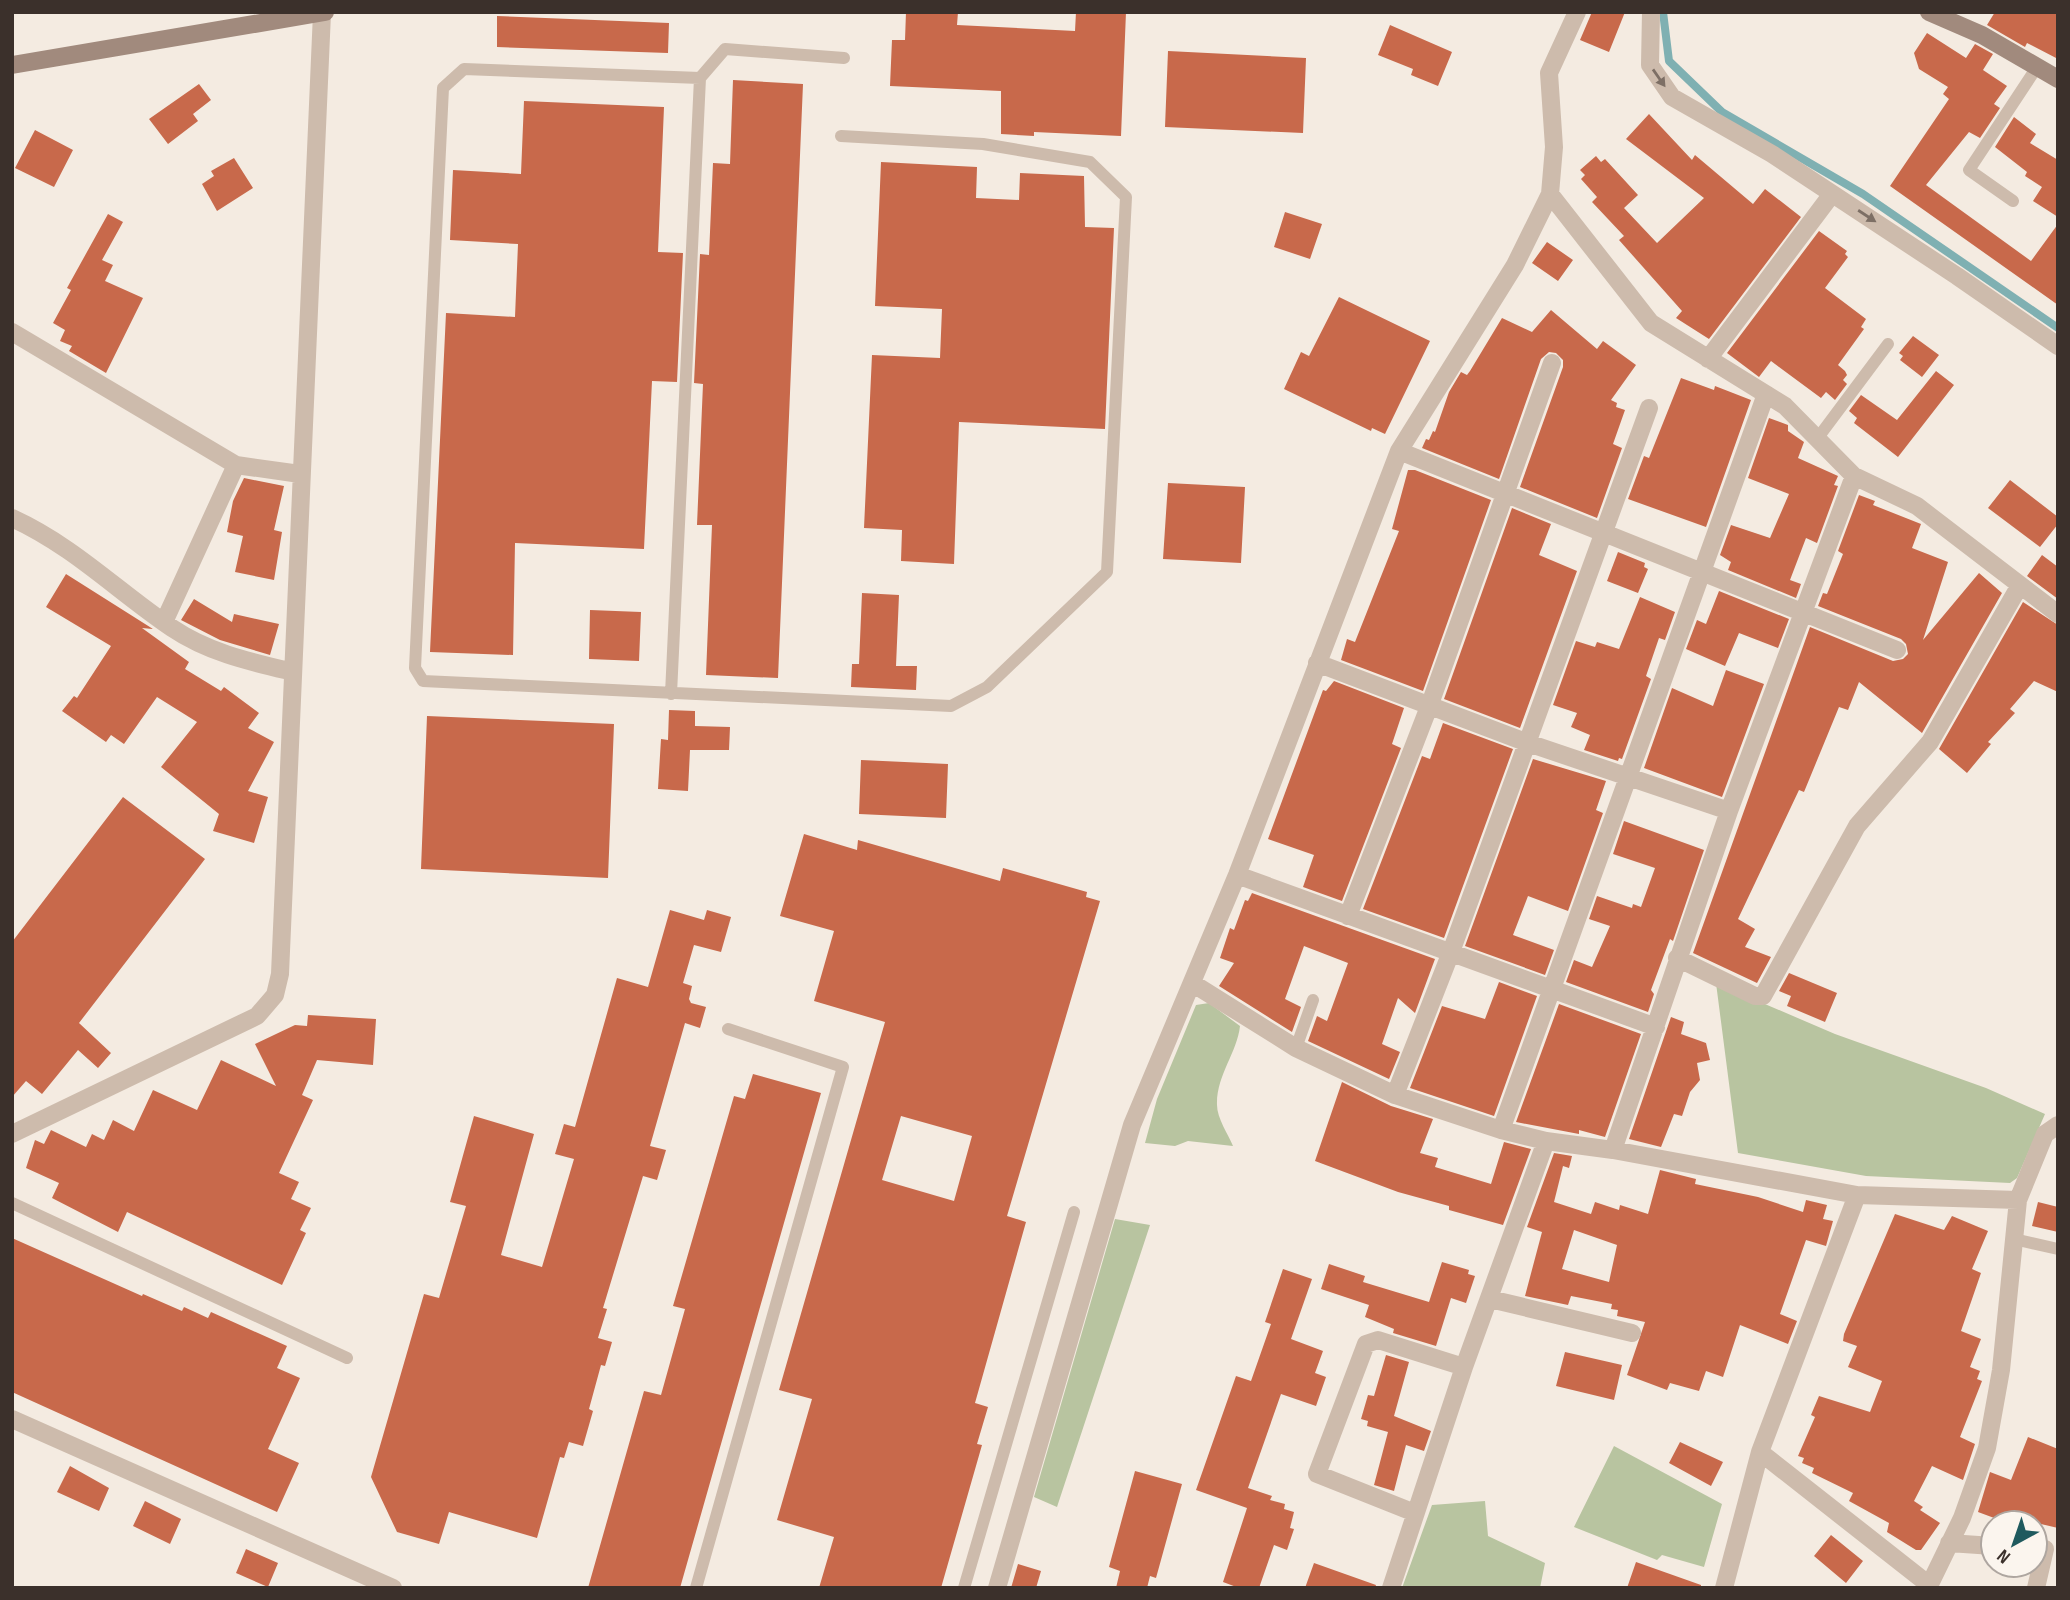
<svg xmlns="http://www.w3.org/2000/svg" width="2070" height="1600" font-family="'Sofia Sans Condensed',sans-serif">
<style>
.green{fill:#b8c4a0}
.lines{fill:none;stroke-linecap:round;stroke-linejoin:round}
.stream{stroke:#7fb0b2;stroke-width:8}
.building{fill:#c8694b;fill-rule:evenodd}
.lane{stroke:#cdbbac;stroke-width:12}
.street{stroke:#cdbbac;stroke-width:18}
.secondary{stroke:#a18a7d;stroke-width:18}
.oneway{fill:#7d6f65}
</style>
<rect width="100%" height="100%" fill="#f4ebe1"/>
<path class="green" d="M1716,983L1835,1034L1986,1088L2045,1114L2017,1178L2010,1183L1866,1176L1738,1153Z
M1209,1003L1240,1026C1237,1053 1216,1076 1217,1105C1217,1118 1228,1134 1233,1146L1188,1141L1175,1146L1145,1143L1157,1099L1196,1005Z
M1115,1219L1150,1225L1057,1507L1034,1497Z
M1614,1446L1722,1504L1704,1567L1662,1555L1657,1560L1574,1527Z
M1485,1501L1488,1536L1545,1563L1540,1588H1402L1432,1505Z"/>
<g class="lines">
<path class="stream" d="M1663,12L1669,61L1722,112L1863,194L2058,328"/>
</g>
<path class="building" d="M906,12H958L957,25L1075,31L1076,12H1126L1121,136L1034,132V136L1001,134V91L890,86L892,40H905Z
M1592,12H1625L1609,52L1580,40Z
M1995,12H2058V59L2027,43L2025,47L1987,25Z
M497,16L669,23L668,53L497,47Z
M1390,25L1452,52L1438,86L1411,75L1413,69L1378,55Z
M1927,33L1966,58L1975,44L1993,54L1983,70L2007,86L1994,104L2000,108L1980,138L1969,132L1926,185L2031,261L2058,224V305L1890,186L1949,99L1943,94L1948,87L1919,69L1914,53Z
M1168,51L1306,58L1303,133L1165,127Z
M733,80L803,84L778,678L706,675L712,525H697L703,384L694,383L700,254L709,255L713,163L730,164Z
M199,84L211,100L193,114L198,121L168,144L149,119Z
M524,101L664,107L658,252L683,253L677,382L652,381L644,549L515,543L513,655L430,652L446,313L515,317L518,244L450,240L453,170L521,174Z
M1649,114L1692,160L1695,155L1753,204L1765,189L1801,217L1709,339L1676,318L1682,311L1619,240L1624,236L1592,202L1597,197L1581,179L1585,175L1580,170L1596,156L1601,162L1605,159L1638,195L1624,208L1657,243L1704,198L1626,139Z
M2014,117L2036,134L2030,143L2058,160V217L2033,201L2042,187L2025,176L2027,172L1995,147Z
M35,130L73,150L54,187L15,168Z
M234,158L253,188L217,211L202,184L214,176L211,171Z
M881,162L977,167L976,198L1019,200L1020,173L1084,176L1085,227L1114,228L1105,429L959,422L954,564L901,561L902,530L864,528L872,355L940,358L942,309L875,306Z
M1285,212L1322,224L1310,259L1274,247Z
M108,214L123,222L102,260L113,265L105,281L143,298L106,373L69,351L72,346L60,341L65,330L53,323L71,290L67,288Z
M1819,231L1847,251L1845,254L1848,257L1825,288L1866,319L1861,327L1864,329L1838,365L1845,371L1847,375L1843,380L1847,384L1835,400L1826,392L1821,398L1771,361L1759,377L1727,353Z
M1547,242L1573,260L1558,281L1532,263Z
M1339,297L1430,341L1385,434L1372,428L1371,431L1284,389L1301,352L1309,356Z
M1551,310L1597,349L1603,341L1636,365L1611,400L1617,403L1616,407L1625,410L1613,444L1622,448L1597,518L1520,487L1563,367V360L1556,353L1549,352L1541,359L1499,479L1422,448L1426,439L1429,440L1433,431L1435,432L1449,392L1461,372L1467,375L1470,371L1502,318L1532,332Z
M1913,336L1939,355L1922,377L1900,360L1903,356L1899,353Z
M1936,371L1954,385L1898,457L1854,423L1857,418L1849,411L1861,395L1897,420Z
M1681,378L1714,390L1715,386L1751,400L1706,527L1628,499L1644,456L1649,458Z
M1769,418L1788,425V431L1804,442L1798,458L1838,476L1834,485L1838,486L1817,543L1806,538L1790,580L1801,584L1796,598L1728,570L1731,562L1720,555L1731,525L1770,538L1789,494L1748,478Z
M1408,470H1415L1491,500L1423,691L1341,660L1347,639L1355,642L1399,531L1392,529Z
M244,478L284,486L274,530L282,532L274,580L235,572L243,536L227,532L233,501Z
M2010,480L2058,517V524L2040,547L1988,508Z
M1168,483L1245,487L1241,563L1163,559Z
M1859,495L1875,501L1873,505L1921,524L1912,548L1948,562L1923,640L1979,573L2002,593L1922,733L1859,682L1848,710L1839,707L1804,792L1799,790L1738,919L1755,929L1745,947L1771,957L1757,983L1693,953L1810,627L1893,661L1903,659L1908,654L1906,644L1901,639L1818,606L1823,593L1827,594L1843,554L1838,551Z
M1512,508L1551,524L1539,555L1577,571L1520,728L1444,699Z
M1618,552L1645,563L1644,567L1648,569L1638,593L1607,581Z
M2042,555L2058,567V599L2027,576Z
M66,574L153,629L142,628L189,662L185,669L221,691L224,687L259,713L248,728L274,742L248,791L268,797L254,843L213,831L219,814L161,767L197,722L157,697L124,744L111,735L106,742L62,711L74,696L77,698L111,646L46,607Z
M1719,591L1789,619L1778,648L1739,633L1725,666L1686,649L1697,620L1706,624Z
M862,593L899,595L896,666H917L916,690L851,687L852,664H859Z
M1640,597L1675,612L1665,640L1659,638L1646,676L1651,679L1622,759L1619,758L1618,761L1584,750L1590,735L1571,727L1577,713L1553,705L1576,641L1595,647L1597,642L1619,649Z
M194,599L232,622L234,614L279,624L270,655L220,640L181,620Z
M2023,602L2058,625V692L2034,681L2010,709L2015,713L1988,742L1991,744L1967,773L1939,749Z
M590,610L641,612L639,661L589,659Z
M1726,670L1764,684L1722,797L1644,768L1672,688L1713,706Z
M1334,681L1404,708L1392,744L1401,748L1342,901L1303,887L1314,855L1268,839L1323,690L1326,691Z
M669,710L695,711V726L730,727L729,750H690L688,791L658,789L661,739L668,740Z
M427,716L614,724L608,878L421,869Z
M1443,723L1513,749L1444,938L1363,909L1422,756L1430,759Z
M1533,759L1606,781L1596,810L1603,813L1568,911L1528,896L1513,935L1554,950L1545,975L1465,946Z
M861,760L948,764L946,818L859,814Z
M123,797L205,859L79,1023L111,1053L98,1068L78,1050L42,1094L26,1081L12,1097V942Z
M1624,821L1704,850L1673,941L1670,939L1651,990L1654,994L1648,1012L1566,982L1574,960L1592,967L1610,926L1589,919L1597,896L1632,908L1633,904L1641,907L1655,868L1613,854Z
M804,834L857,850L858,840L1000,881L1003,868L1087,892L1086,897L1100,901L1007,1216L1026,1222L975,1403L988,1407L977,1444L982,1445L941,1588H819L834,1537L777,1520L812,1399L779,1390L885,1022L814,1001L834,931L780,916ZM901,1116L972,1136L954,1201L882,1180Z
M1252,893L1435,959L1415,1013L1398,998L1382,1044L1400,1052L1389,1079L1308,1041L1317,1016L1327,1021L1348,963L1304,946L1285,999L1301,1007L1292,1032L1219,986L1234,963L1220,958L1230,928L1234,930L1245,900L1248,901Z
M670,910L704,920L707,910L731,917L721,952L694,945L683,983L692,986L689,999L691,1003L706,1007L700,1028L685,1023L650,1146L666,1150L657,1180L643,1176L603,1308L607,1309L598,1338L612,1342L605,1366L601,1365L589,1409L593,1411L583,1446L569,1442L564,1458L560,1457L537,1538L449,1512L439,1544L397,1532L371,1477L424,1294L439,1298L466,1206L450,1202L474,1116L534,1134L501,1255L542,1267L574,1159L555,1154L564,1124L575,1127L617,978L648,987Z
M1789,973L1837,993L1825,1022L1787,1006L1791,996L1779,991Z
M1499,982L1537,996L1494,1116L1410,1088L1442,1006L1485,1019Z
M1559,1004L1641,1034L1605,1137L1579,1130V1134L1516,1122Z
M308,1015L376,1019L373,1065L317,1060L302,1095L313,1100L279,1173L299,1182L291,1199L311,1208L300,1230L306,1233L282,1285L127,1212L118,1232L52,1198L59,1183L26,1168L35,1140L44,1144L51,1130L86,1147L92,1134L104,1140L113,1120L134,1131L153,1090L197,1110L221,1060L276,1086L255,1044L295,1025L307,1026Z
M1671,1017L1684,1022L1681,1034L1706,1043L1710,1060L1697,1063L1700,1080L1690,1092L1682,1116L1674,1114L1661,1147L1629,1139Z
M753,1074L821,1093L680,1588H588L644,1391L661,1395L685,1309L673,1306L734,1096L745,1099Z
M1342,1082L1391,1106L1433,1119L1420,1153L1438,1158L1435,1167L1491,1184L1504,1142L1531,1149L1503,1225L1449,1210V1206L1398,1192L1315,1161Z
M1554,1153L1572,1156L1569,1168L1563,1166L1554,1202L1591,1214L1595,1202L1619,1210L1620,1205L1648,1214L1660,1170L1696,1179L1695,1184L1758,1197L1803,1212L1806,1200L1827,1205L1823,1219L1833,1221L1826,1246L1806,1240L1780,1314L1797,1321L1788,1344L1740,1325L1723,1377L1706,1371L1699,1391L1670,1383L1667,1390L1627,1375L1645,1322L1617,1316L1618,1310L1611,1309L1612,1304L1571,1296L1568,1305L1525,1296L1542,1232L1527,1227ZM1574,1230L1617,1245L1609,1282L1562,1269Z
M2038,1202L2058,1207V1232L2032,1226Z
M1895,1214L1944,1230L1952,1216L1988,1231L1972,1269L1981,1273L1961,1331L1981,1339L1970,1367L1980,1371L1977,1379L1982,1381L1960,1437L1975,1444L1963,1480L1932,1466L1914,1501L1923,1507L1920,1510L1940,1523L1921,1550H1916L1887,1532L1889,1523L1849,1501L1853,1493L1812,1473L1814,1468L1802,1463L1804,1458L1798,1456L1815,1417L1811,1415L1819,1396L1870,1412L1882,1381L1848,1367L1857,1346L1843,1341L1844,1334Z
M12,1238L142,1296L143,1294L182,1311L184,1307L208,1318L211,1312L287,1346L277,1368L300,1378L268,1449L299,1463L277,1512L12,1392Z
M1442,1262L1469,1270L1468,1274L1475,1276L1466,1303L1451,1298L1436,1346L1393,1333L1394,1329L1365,1317L1369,1305L1321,1289L1329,1264L1365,1276L1363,1282L1429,1302Z
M1283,1269L1312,1279L1291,1339L1323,1351L1315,1373L1326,1377L1316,1406L1281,1394L1248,1488L1272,1496L1270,1500L1285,1504L1284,1509L1294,1512L1290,1528L1294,1529L1287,1550L1274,1545L1259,1588H1239L1223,1582L1247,1508L1196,1490L1236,1376L1251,1381L1271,1324L1265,1322Z
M1565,1352L1622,1365L1614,1400L1556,1386Z
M1386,1355L1409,1362L1394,1416L1431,1431L1424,1451L1406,1445L1394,1491L1374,1485L1388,1432L1367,1426L1368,1421L1361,1419L1368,1395L1374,1396Z
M2028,1437L2058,1449V1528L2007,1516L2005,1522L1978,1512L1990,1472L2011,1480Z
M1680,1442L1723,1462L1711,1486L1669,1463Z
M70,1466L109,1488L99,1511L57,1492Z
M1135,1471L1182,1484L1156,1578L1150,1576L1147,1588H1116L1120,1571L1109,1567Z
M145,1501L181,1519L170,1544L133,1526Z
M1831,1535L1863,1561L1846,1583L1814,1556Z
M246,1549L278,1563L268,1587L236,1573Z
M1636,1562L1701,1585V1588H1627Z
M1314,1563L1376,1585L1375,1588H1305Z
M1018,1564L1041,1571L1036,1588H1011Z"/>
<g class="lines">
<path class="lane" d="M700,78L464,69L443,88L415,668L423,681L951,706L987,687L1107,572L1126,197L1090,162L983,144L841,136
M2013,201L1969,170L2037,67
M1817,439L1888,344
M671,694L700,78L725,49L844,58
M1296,1048L1313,1000
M12,1203L347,1358
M2014,1239L2058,1249
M696,1588L843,1067L728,1029
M964,1588L1074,1212"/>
<path class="street" d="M1651,12L1650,65L1672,97L1772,154L1957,276L2058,346
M1550,194L1651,323L1785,406L1854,476L1917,506L2058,614
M12,332L236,465L300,474
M1708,359L1832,194
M1399,451L1897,650
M12,518C75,547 117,591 172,628C209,653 251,662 293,672
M164,622L236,465
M1317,663L1528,743L1729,811
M1237,875L1656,1027
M1348,916L1430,704L1552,363
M1677,958L1755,996H1763L1857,826L1930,742L2020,585
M1192,983L1296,1048L1395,1095L1501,1130L1546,1141L1613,1150L1857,1195L2018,1200
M1395,1095L1451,952L1649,408
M1501,1130L1766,394
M12,1134L257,1016L275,995L280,974L322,13
M1613,1150L1729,811L1854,476
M1490,1299L1632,1333
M12,1419L393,1588
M1760,1452L1928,1584
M1415,1513L1317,1474L1366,1344L1378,1340L1464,1367
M1949,1543L1993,1546
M2035,1548L2045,1549L2036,1588
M997,1588L1132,1125L1237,875L1399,451L1515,265L1550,194L1554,147L1549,73L1577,12
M1391,1588L1464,1367L1546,1141
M1724,1588L1760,1452L1857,1195
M1928,1588L1962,1518L1987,1448L2001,1370L2018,1200L2045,1134L2058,1125"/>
<path class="secondary" d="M1929,12L1982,35L2058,79
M12,65L325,12"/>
</g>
<defs><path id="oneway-solid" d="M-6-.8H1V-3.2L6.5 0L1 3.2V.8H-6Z" transform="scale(1.75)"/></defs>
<g class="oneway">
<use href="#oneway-solid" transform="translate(1659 78) rotate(55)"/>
<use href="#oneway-solid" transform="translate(1867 216) rotate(33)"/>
</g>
<rect width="2070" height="1600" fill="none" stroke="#3b302b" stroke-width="28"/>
<g transform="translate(2014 1544) rotate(220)"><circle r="33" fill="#fbf5ee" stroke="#aea6a0" stroke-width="2"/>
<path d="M0-5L12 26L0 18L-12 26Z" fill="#1f5a5e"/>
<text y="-10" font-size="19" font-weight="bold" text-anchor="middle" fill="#3b302b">N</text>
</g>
</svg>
